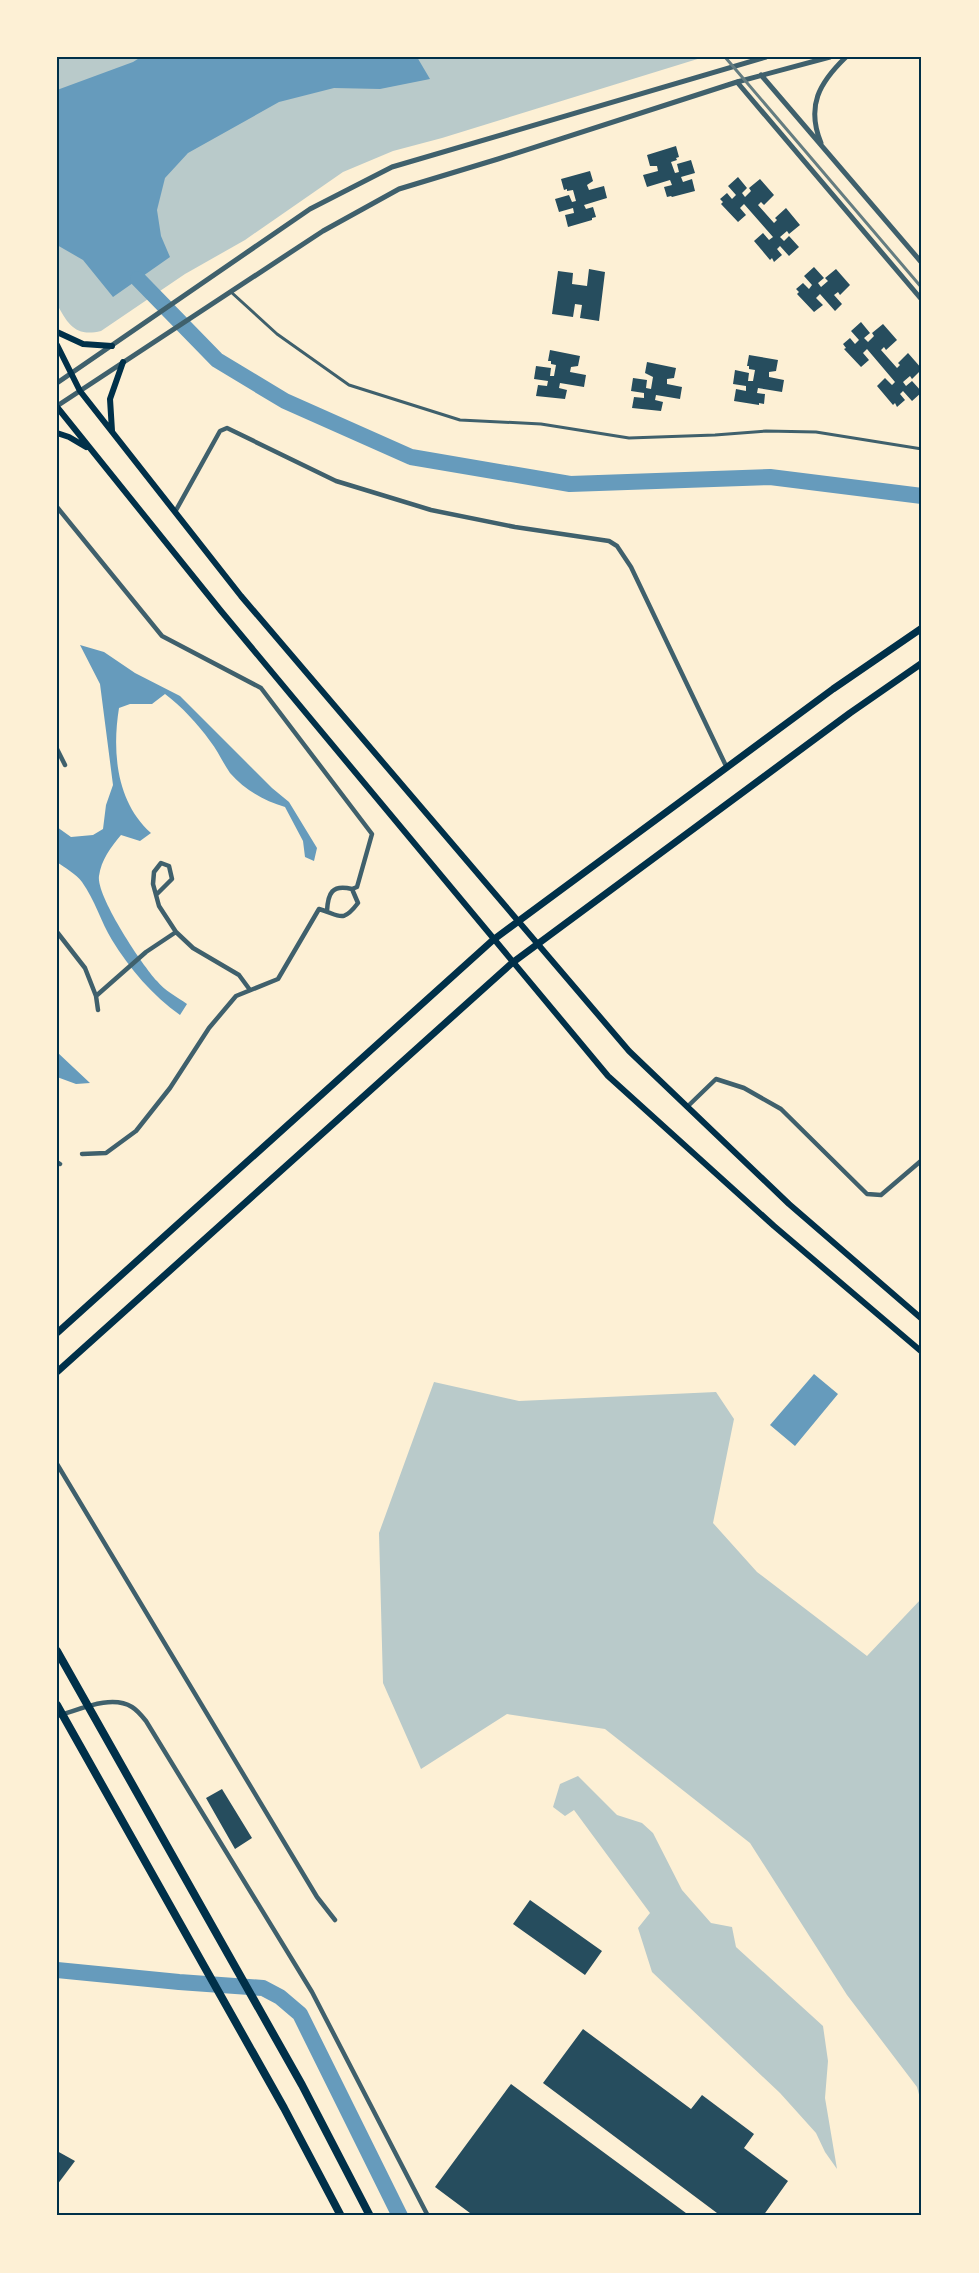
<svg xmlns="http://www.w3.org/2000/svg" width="979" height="2273" font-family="'PT Sans',sans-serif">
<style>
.green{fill:#b9caca}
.water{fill:#669bbc}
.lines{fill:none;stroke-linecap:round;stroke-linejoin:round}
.river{stroke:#669bbc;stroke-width:16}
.building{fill:#264d5e}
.pedestrian{stroke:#3f606c;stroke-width:3}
.minor{stroke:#3f606c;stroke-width:4.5}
.tertiary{stroke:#3f606c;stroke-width:5}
.secondary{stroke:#003049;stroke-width:6}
.primary{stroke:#003049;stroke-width:7}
.motorway{stroke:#003049;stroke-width:8}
.rail{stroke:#657d81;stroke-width:3}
.neatline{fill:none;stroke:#003049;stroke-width:2}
</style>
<rect width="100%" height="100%" fill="#fdf0d5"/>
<path class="green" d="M57,57H704L442,138L393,151L343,172L245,240L185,274L101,331C76,337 68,325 57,304Z
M434,1382L519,1401L716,1392L734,1419L713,1523L757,1572L867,1656L922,1598V2106L917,2087L847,1995L750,1843L605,1729L507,1714L421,1769L383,1683L379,1533Z
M578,1776L617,1815L642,1823L653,1833L682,1890L711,1923L732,1927L736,1947L823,2026L828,2061L825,2098L837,2169L825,2152L816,2133L780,2093L652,1972L638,1928L650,1913L574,1810L565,1816L553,1807L560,1784Z"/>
<path class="water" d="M141,57H417L430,79L380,89L334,88L279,102L188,153L165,178L157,210L161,236L170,257L113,297L83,260L57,245V90L133,62Z
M80,645L104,652L135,673L180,696L272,788L289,802L317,848L314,861L305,857L303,841L285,807C264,801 245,790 230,773C223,763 218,751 210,741C197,723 182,707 165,694L152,704H130L119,708C112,751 116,802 151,833L140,841L121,835C111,847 101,860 99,876C96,896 142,965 157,981C164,990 177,997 187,1004L180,1015C153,996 129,968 112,940C101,922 95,900 82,882C76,874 65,868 57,862V827L71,837L93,835L103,829L106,805L113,785L100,684Z
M57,1052L90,1083L76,1084L57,1077Z
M814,1374L838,1394L795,1446L770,1425Z"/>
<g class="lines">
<path class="river" d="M138,279L217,360L285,401L411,457L570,484L770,477L922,496
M57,1970L179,1982L263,1988L280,1997L300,2014L400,2216"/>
</g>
<path class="building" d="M676,146L679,157L676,158L677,160L671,162L675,173L679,172L677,164L691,160L695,173L681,177L683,182L692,179L695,191L672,197L671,196L667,197L664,187L672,185L670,180L647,187L643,175L658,171L657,166H650L647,155Z
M590,171L593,181L587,185L589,190L604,186L607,198L584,205L586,209L593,207L596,217L592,218V220L568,227L565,215L574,213L573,208L559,212L555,199L569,195L572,202L576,201L573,190L567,191V189L564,190L561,179Z
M738,177L747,188L742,193L745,197L751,191L749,188L760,179L774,195L764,205L761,202L758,205L774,223L777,220L775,218L786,208L800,225L789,234L787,231L780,237L784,241L789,236L799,247L789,256L780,246L777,249L782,255L774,262L772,258L770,260L754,241L763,233L769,240L773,237L744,204L740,208L746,215L738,222L721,204L723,202L720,199L727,193L732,199L736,195L728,186Z
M814,267L824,278L818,283L821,287L828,281L825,278L836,269L850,285L840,295L838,292L834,295L842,304L835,311L820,294L816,298L823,305L814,312L797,294L799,292L796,289L803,283L809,289L812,285L804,276Z
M589,269L605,272L599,321L580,318L582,305L575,304L573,317L552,314L558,271L573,273L572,284L587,286Z
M861,322L870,333L864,338L868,342L874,336L872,333L883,324L897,340L886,350L884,347L881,350L897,368L900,365L898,363L908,353L922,369L912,379L910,376L903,382L906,386L912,381L922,392L912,401L903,391L900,394L905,400L897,407L895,403L893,405L877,386L885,378L892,385L895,382L867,349L863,353L869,360L861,367L844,349L846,348L843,344L850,338L855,344L859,340L851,331Z
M550,350L580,356L578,366L571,367L570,372L586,375L584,387L560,383L559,388L567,390L565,399L536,396L538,385L547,386L548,381L534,379L536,366L551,368L550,376H554L556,365L551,364V361H548Z
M749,355L778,360L776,371L769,372V377L784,380L782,392L758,388L757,393L765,394L764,404L759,403V405L734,401L736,389L746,391V386L733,384L735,370L749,373L748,381H753L755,370L749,369V366H747Z
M647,362L676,368L674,378L667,379V384L682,387L680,399L656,395L655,400L663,402L661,411L632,408L634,397L644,398V393L631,391L633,378L647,380L646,388L651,389L653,377L645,373Z
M222,1789L252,1838L235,1849L206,1798Z
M530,1900L602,1951L585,1975L513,1924Z
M583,2029L691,2109L702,2095L754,2134L744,2148L788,2181L763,2216H721L543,2083Z
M511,2084L690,2216H474L435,2187Z
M57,2151L75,2161L57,2185Z"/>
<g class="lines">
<path class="pedestrian" d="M231,292L277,334L349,385L460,420L541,424L629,438L715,435L766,431L816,432L922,449"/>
<path class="minor" d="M57,507L162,636L261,688L372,834L357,887L352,889
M175,512L220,431L227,428L336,481L431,510L515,527L609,541L617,546L631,567L727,768
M57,749L65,765
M157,894L172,879L169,866L161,863L154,872L153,884L159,906L176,932L193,948L239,975L250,990
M57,932L85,968L96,996
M98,1010L96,996L146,952L176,932
M687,1107L716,1079L744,1088L781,1109L867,1194L881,1195L922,1160
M82,1154L106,1153L136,1131L170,1088L209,1028L236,996L278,979L319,909C340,915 342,924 358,903L352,889C332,884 328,893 327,911
M57,1162L60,1164
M57,1464L317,1897L335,1920
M57,1716C79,1710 111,1694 132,1707C137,1710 142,1716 146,1721L312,1992L428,2216"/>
<path class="tertiary" d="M761,75L922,263
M737,82L922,300
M821,143C806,106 819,83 846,57
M57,383L310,209L392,167L766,57
M57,406L323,231L399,189L498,159L737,82L830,57"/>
<path class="secondary" d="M57,332L83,344L112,346
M57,345L80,391L241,596L629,1051L789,1204L922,1319
M57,407L221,611L608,1076L774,1226L922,1352
M112,431L110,399L123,362
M57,433L69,437L86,447"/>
<path class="primary" d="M57,1333L493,940L833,689L922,628
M57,1372L512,963L850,713L922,663"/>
<path class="motorway" d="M57,1651L302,2085L370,2216
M57,1705L284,2108L341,2216"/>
<path class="rail" d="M725,57L922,288"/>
</g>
<rect width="979" height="2273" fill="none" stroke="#fdf0d5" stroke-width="117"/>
<rect x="58" y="58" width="862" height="2156" class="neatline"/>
</svg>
